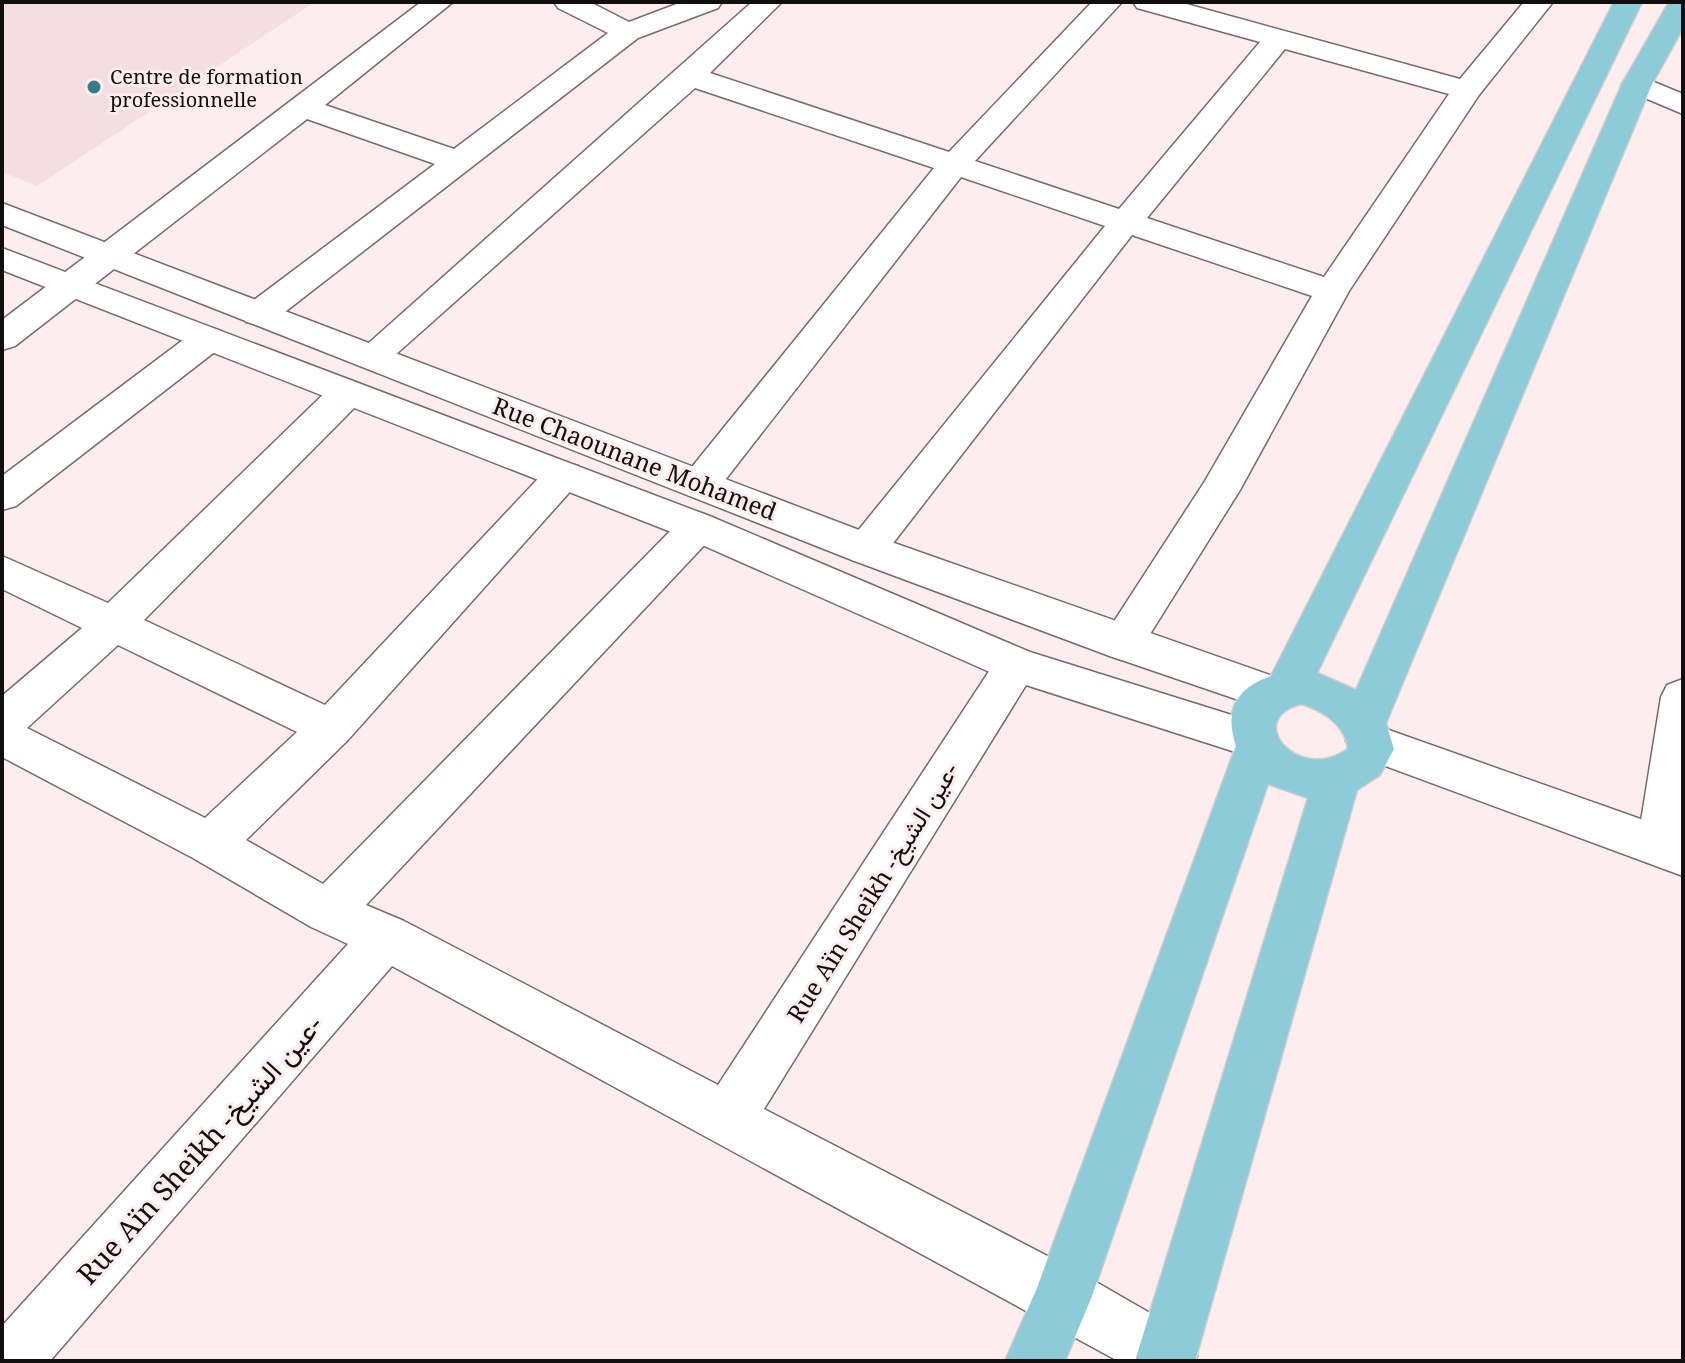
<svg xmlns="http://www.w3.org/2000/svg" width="1685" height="1363" font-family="'Noto Serif',Vazirmatn,serif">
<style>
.built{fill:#f5dee1}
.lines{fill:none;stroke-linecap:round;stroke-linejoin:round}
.minor-casing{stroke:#786a6c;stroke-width:3}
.tertiary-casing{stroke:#786a6c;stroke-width:3}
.primary-casing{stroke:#d0cfcf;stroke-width:3}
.minor{fill:#fff;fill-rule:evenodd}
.tertiary{fill:#fff;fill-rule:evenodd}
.primary{fill:#8ccbd7;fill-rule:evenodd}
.poi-dot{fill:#367b89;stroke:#fdedef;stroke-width:3}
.labels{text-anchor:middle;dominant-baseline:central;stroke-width:6;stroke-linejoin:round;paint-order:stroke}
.far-poi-label{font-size:20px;fill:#120d0e;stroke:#fdedef;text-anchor:start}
.street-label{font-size:24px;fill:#120d0e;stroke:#fdedef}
.near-street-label{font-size:28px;fill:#120d0e;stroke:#fdedef}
</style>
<rect width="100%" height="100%" fill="#fdedef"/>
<path class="built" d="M2,2H315L37,186L2,172Z"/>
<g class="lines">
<g class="minor-casing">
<path id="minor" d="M421,2H453L325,105L454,149L608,33L558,8L554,2H590L629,22L682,2H722L718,8L638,38L272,322L259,325L246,322L241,314L246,306L435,164L307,119L15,346L2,350V320Z
M752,2H782L710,73L949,152L1092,2H1122L975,161L1119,209L1260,42L1137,8L1133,2H1179L1460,79L1524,2H1553L1479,95L1349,291L1240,490L1137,655L1122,660L1107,655L1100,643L1205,481L1312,296L1132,235L880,560L866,564L852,560L846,549L852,538L1105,226L961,177L715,493L701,497L687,493L681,483L687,473L934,168L695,88L384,365L371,369L358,365L353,357ZM1285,49L1449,94L1324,277L1147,218Z
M1637,75L1683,94V114L1626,90L1622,84L1626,78Z
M208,327L221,331L226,339L221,347L16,506L2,510V476L195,331Z
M347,381L360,384L366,393L360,402L144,620L325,705L550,466L564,462L578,466L584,476L347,741L246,840L323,884L684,517L698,512L712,517L718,527L712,537L366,905L404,921L718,1085L1001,653L1016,648L1031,653L1038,665L1031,677L764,1109L1084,1275L1188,1335L1197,1356L1195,1361H1118L392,966L50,1361H2V1326L348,944L311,927L193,858L2,757V696L82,628L2,589V556L108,603L334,384ZM118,645L297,732L205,818L27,728Z
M1683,679V850L1678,860L1661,866L1644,860L1637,846L1661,697L1667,685Z"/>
</g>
<g class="tertiary-casing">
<path id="tertiary" d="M2,203L880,538L1287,681L1293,693L1287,705L1271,711L1107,655L852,560L2,225Z
M2,248L712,517L1030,652L1270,727L1277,740L1270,753L1254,758L1001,677L684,537L2,270Z
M1369,723L1683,834V876L1353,754L1346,741L1353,728Z"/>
</g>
<g class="primary-casing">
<path id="primary" d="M1614,2H1642L1317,673L1356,690L1622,84L1669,2H1683V28L1652,84L1386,723L1394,749L1380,775L1357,790L1195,1361H1135L1308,798L1268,784L1092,1296L1065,1361H1005L1037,1288L1236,746C1224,711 1236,688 1271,676ZM1302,704C1323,711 1346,725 1348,749C1298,785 1242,718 1302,704Z"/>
</g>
<use href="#minor" class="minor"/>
<use href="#tertiary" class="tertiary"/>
<use href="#primary" class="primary"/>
</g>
<circle class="poi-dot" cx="94" cy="87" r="8"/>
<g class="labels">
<g class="far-poi-label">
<text x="110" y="76">Centre de formation<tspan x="110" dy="23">professionnelle</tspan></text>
</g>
<g class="street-label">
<text transform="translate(635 458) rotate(21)">Rue Chaounane Mohamed</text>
<text transform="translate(872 892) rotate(-58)">Rue Aïn Sheikh -عين الشيخ-</text>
</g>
<g class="near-street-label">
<text transform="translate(199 1149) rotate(-48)">Rue Aïn Sheikh -عين الشيخ-</text>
</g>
</g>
<rect width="1685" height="1363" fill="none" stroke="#120d0e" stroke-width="8"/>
</svg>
